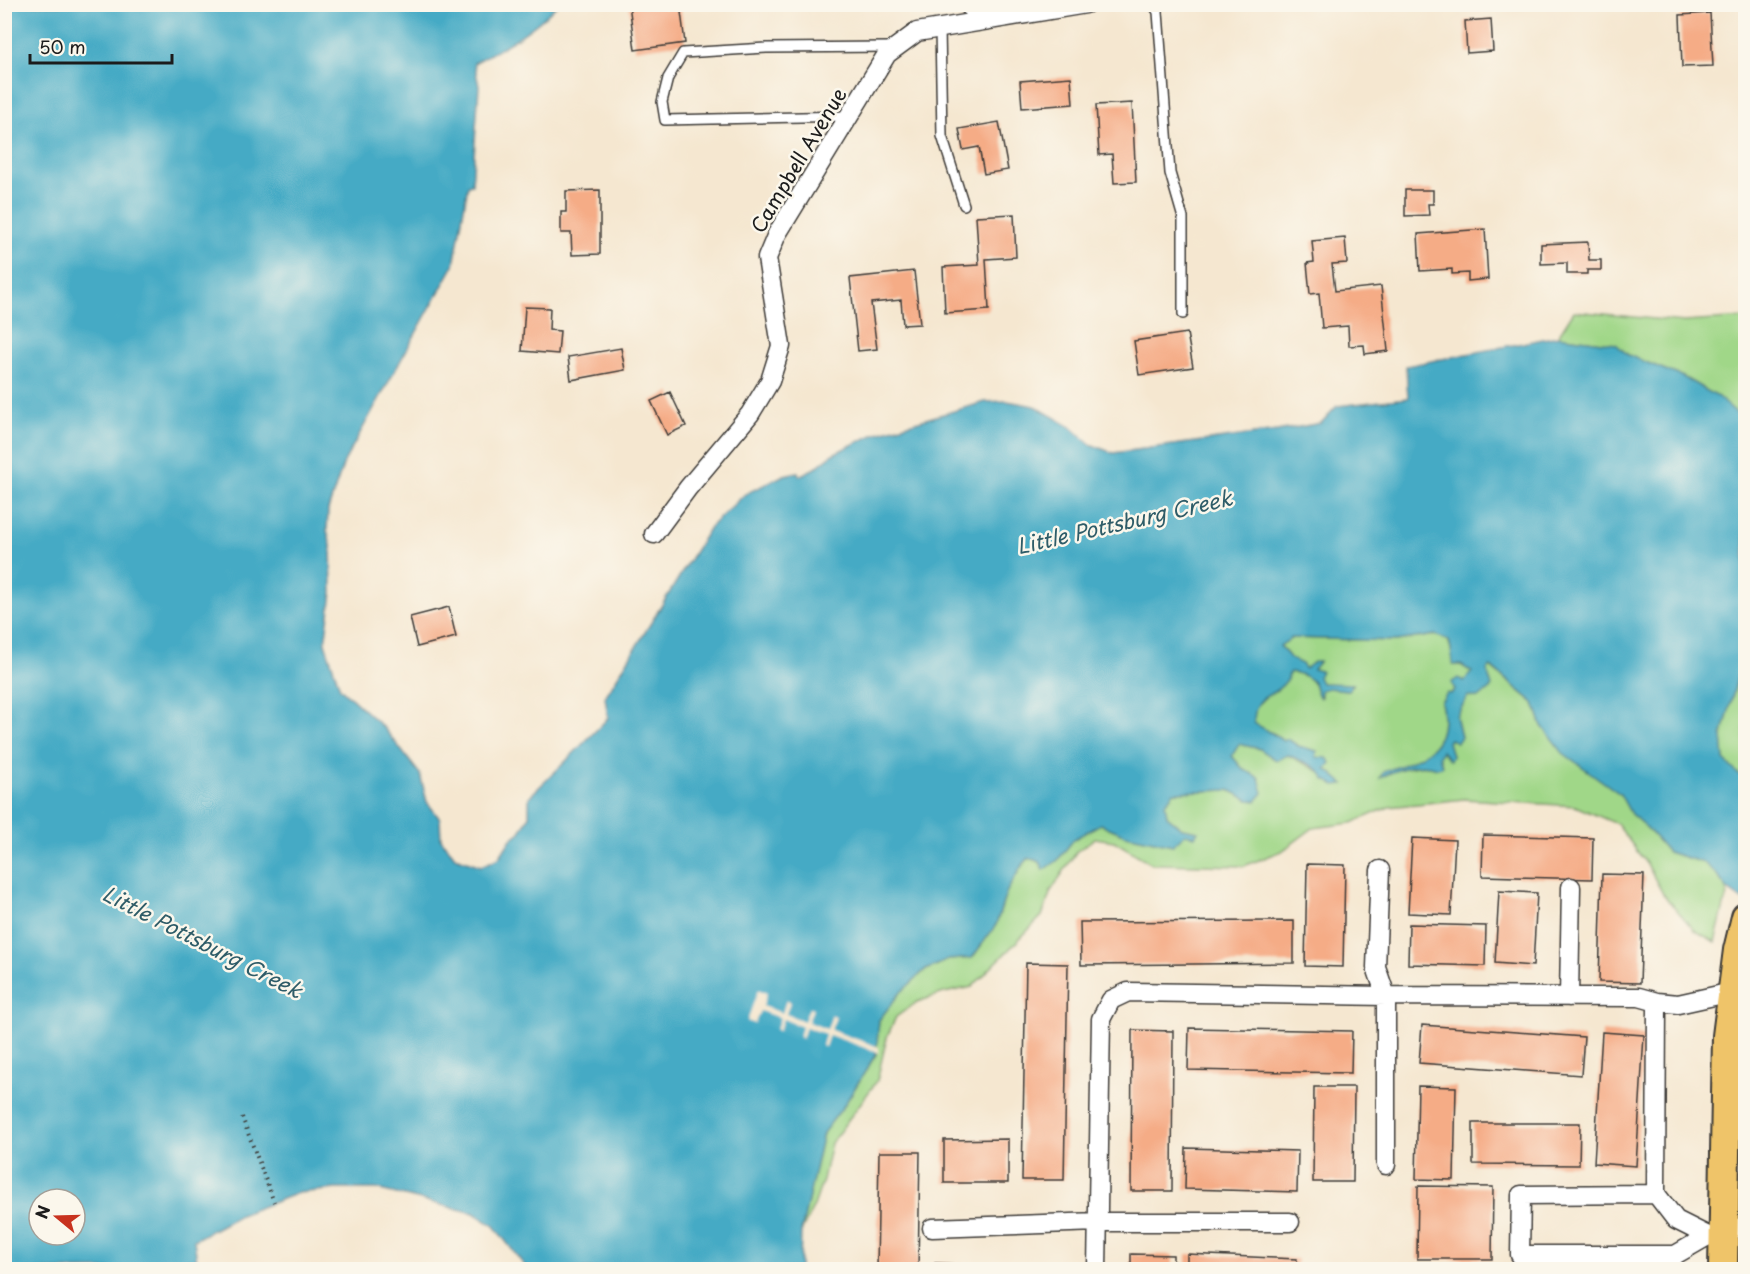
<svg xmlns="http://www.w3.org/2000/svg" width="1750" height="1274" font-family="'Playpen Sans',sans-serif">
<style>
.green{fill:#a0d788;stroke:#5e7a52;stroke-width:1.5}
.water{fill:#45aac5;stroke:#306370;stroke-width:1.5;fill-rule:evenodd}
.pier{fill:#f5e7d0}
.building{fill:#f5ac86}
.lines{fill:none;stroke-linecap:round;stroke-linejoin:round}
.lane-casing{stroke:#3d3a37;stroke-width:12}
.street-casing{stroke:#3d3a37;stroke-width:21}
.primary-casing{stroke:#3d3a37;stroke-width:32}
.path{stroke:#3d3a37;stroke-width:4;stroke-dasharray:1.5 4.5;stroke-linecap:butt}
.lane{stroke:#fff;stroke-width:9}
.street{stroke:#fff;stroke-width:18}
.primary{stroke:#efc469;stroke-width:28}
.labels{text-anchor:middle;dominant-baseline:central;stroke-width:5;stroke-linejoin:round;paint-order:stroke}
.street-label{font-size:20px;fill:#1c1c1c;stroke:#fbf7ec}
.water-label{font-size:21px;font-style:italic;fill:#2e5c68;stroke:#fbf7ec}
</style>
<rect width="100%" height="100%" fill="#fbf7ec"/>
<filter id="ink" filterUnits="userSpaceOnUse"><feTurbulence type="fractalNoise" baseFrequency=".0167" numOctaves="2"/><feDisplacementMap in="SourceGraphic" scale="12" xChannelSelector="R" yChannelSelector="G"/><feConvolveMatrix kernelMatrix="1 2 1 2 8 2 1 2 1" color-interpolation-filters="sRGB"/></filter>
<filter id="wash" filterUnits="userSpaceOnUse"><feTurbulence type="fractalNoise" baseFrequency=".008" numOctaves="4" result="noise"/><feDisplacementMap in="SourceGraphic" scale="24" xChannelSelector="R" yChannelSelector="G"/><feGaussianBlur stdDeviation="1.35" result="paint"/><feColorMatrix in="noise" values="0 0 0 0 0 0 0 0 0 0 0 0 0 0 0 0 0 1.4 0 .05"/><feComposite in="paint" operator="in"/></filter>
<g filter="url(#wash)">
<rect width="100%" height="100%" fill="#f5e7d0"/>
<path class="green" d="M1574,311L1684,322L1745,318V420L1718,397L1683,377L1628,355L1615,344L1558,336Z
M1435,635L1448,640L1451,649L1453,665H1461L1473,673L1441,702C1452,749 1420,759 1383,772C1404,771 1418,761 1438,768L1442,765L1439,755L1443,751L1450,759L1452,756L1448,742L1450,739L1461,737L1456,717L1468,696L1490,667L1534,703L1542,726L1563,752L1620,794L1631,814L1647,828L1668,852L1704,863L1717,875L1728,890L1715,942L1694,930L1663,894L1648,866L1617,824L1575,806L1464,799L1389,807L1352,823L1313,828L1282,851L1244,866L1152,864L1114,841L1095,838L1076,852L1051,891L1042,916L972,987L944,993L917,1002L896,1017L887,1037L877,1081L831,1143L823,1180L814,1206L801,1232L823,1133L845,1104L876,1054L879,1020L899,994L924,971L948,960L972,958L996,925L1006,893L1021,867L1029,858L1040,862L1043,869L1057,861L1074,839L1100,824L1126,835L1172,845L1185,834L1198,831L1182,828L1167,816L1165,804L1174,792L1229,790L1249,800L1259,778L1242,768L1231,755L1239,744L1260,749L1276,760L1288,755L1343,784L1326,768L1316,757V751L1298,746L1294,743L1284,741L1275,734L1264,730L1254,723V710L1267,694L1277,690L1289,672C1297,673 1309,676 1313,683C1317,688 1315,692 1321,697V690L1328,688L1347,690L1353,685L1321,683L1313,669L1318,663H1314L1306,669L1302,664L1291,659L1280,645L1292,638L1396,641Z
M1745,648V778L1737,773L1724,760L1722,737Z"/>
<path class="water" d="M5,5H557C534,30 504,47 474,63L479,86L472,184L468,185L454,265L344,462L328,510L327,531L331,545L332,593L325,643L340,688L384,728L420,774L427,802L440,819L441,839L455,857L481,866L499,858L511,839L520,832L529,817V797L566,761L608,718L605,697L710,527L745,494L784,475L798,472L799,476L815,468L833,454L877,433L985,402L1007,401L1035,406L1071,427L1090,444L1113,453L1277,431L1321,423L1337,406L1408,398L1406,366L1558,336L1616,344L1628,355L1683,377L1718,397L1745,420V648L1722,737L1724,760L1737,773L1745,778V902L1728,890L1717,875L1704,863L1668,852L1647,828L1631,814L1620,794L1563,753L1542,726L1534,703L1491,667L1487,670L1492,687L1479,698L1468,696L1456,716L1461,737L1457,742L1450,739L1448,742L1452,756L1450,760L1442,751L1439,756L1442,766L1438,768C1419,761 1397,769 1380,778L1383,772C1420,759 1452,749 1441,702L1447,693L1451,694L1455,689L1451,683L1458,678L1464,681L1472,672L1461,665H1453L1451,649L1449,640L1435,635L1396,641L1292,638L1280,646L1291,659L1302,664L1305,669L1314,662H1319L1313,669L1321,671L1318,677L1321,683L1353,684L1348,690L1328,688L1321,690L1320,698C1316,693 1317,689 1314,684C1309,676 1298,673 1290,672C1288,675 1288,679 1286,681C1274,699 1254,691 1254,723C1264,730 1274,733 1284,741L1287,739L1294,743L1298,746L1317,751L1316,757L1327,758L1331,763L1326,769L1344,784L1335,785L1324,779C1321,766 1300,761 1288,755L1276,760L1260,749L1239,744L1232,756L1242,768L1259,778L1263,793L1256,801L1249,800L1229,790L1174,792L1165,804L1167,816L1182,828L1198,831L1195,836L1185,834L1173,845L1126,835L1100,824L1074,839L1057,861L1044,870L1040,862L1029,858L1021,867L1006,893L996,925L972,958L948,960L924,971L899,994L879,1020L876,1054L845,1104L823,1133L801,1232L800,1269H527L494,1226L474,1213L376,1189H336L298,1193L240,1215L194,1240L197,1261L180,1269L5,1270ZM39,1199H75V1235H39Z"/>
<path class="pier" d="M758,990L767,993L763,1006L782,1013L786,1000L790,1002L786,1014L804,1021L809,1008L813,1009L808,1022L827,1029L832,1015L836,1017L831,1030L879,1047V1053L829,1035L825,1047L822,1046L825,1034L806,1027L802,1039L799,1037L802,1027L783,1019L779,1031L776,1030L780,1018L760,1011L754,1024L747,1021Z"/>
<g id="blocks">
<path class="building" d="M629,4H680L685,43L635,50Z
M1710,13L1713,66L1682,67L1680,15Z
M1491,19L1493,51L1467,53L1465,21Z
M1071,77L1073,104L1022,108L1020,81Z
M1132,103L1136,182L1114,183L1112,154L1099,155L1096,105Z
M999,122L1008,170L984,174L979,147L963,150L959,129Z
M600,190V254L572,255L571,233H561V212H566V191Z
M1405,190H1433V204H1428L1429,215L1405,216Z
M1014,214L1016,257L986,259L989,310L945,313L943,267L979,265L976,216Z
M1485,229L1488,279L1468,281V273L1452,274V269L1420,271L1418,234Z
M1345,238L1347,263L1332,264L1335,291L1381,286L1388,351L1365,354L1364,345L1349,346L1348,326L1322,328L1319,293L1310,294L1307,263L1314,262L1312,241Z
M1588,242L1589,260H1601V270H1587V274H1567V263L1541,264V244Z
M914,271L920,324L903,325L901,300L871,303L877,349L858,351L850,278Z
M525,307L550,308L549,330L560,331L558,354L522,351Z
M1187,333L1193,367L1139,375L1134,341Z
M621,348L625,370L571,380L568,357Z
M670,392L686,426L667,435L651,401Z
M449,607L456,637L417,647L410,617Z
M1483,835L1593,838L1592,879L1482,876Z
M1412,838L1455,840L1451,915L1408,913Z
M1307,864L1345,865L1343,967L1305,966Z
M1602,874L1644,875L1640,983L1599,982Z
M1499,891L1537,893L1533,966L1495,963Z
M1294,921V963L1081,965L1080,922Z
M1409,924L1486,926L1485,966L1408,964Z
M1026,963L1068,964L1064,1180H1022Z
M1422,1025L1584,1037L1581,1075L1419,1063Z
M1189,1028L1352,1031L1351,1073L1188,1070Z
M1132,1030L1173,1031L1172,1191H1131Z
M1602,1032L1644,1035L1636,1166L1594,1163Z
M1418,1086L1456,1087L1454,1180L1416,1179Z
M1314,1087H1354L1353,1182H1313Z
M1473,1123H1580L1579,1165L1473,1164Z
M1008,1139V1183H944V1140Z
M1186,1148L1298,1151L1297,1192L1185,1189Z
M879,1152H920L918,1270H877Z
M1418,1186L1493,1187L1492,1259H1417Z
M1131,1254L1173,1255V1270H1131Z
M1187,1254L1297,1259L1296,1270H1187Z
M935,1263L1011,1266L1010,1270H935Z
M1025,1266L1068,1267V1270H1025Z
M1316,1266L1355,1267V1270H1316Z"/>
</g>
</g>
<g filter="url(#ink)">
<use href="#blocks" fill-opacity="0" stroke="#3d3a37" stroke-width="1.5"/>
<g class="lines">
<g class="lane-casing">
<path id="lane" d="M1153,4L1158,12L1170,173L1183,218V314
M940,28L942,136L964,205
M849,116L665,120L662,102L668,78L683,53L766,48L891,47"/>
</g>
<g class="street-casing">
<path id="street" d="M967,4L986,20
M654,534L688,488L750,414L770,381L781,346L767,258L777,234L887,54L917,32L1086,4
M1380,870L1376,967L1386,996V1165
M1569,997L1571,887
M1656,1194L1521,1195L1520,1255H1675L1708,1236L1676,1220L1656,1194L1657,1002
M932,1228L1098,1222H1290
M1716,1234L1746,1226
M1097,1270L1101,1019L1111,1000L1128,992L1386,996L1639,997L1657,1002L1678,1004L1732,992"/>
</g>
<g class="primary-casing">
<path id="primary" d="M1723,1270L1727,1036L1738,950L1746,917"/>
</g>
<path class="path" d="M242,1117L274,1202"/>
<use href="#lane" class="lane"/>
<use href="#street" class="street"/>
<use href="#primary" class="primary"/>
</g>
</g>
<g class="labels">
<g class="street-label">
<text transform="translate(798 160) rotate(-59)">Campbell Avenue</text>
</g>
<g class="water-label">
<text transform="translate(1124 521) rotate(-13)">Little Pottsburg Creek</text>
<text transform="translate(203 941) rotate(27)">Little Pottsburg Creek</text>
</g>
</g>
<rect width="1750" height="1274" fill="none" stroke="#fbf7ec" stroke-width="24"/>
<g transform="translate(57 1217) rotate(289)"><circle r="28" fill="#fbf7ec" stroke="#a29f99" stroke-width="1.5"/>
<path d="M0-4.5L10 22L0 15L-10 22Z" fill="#c8321e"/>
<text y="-9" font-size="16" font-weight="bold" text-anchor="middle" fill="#1c1c1c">N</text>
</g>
<path d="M30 54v9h142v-9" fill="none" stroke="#1c1c1c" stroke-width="3"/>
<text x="39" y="54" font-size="18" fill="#1c1c1c" stroke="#fbf7ec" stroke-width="4.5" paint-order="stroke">50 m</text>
</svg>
